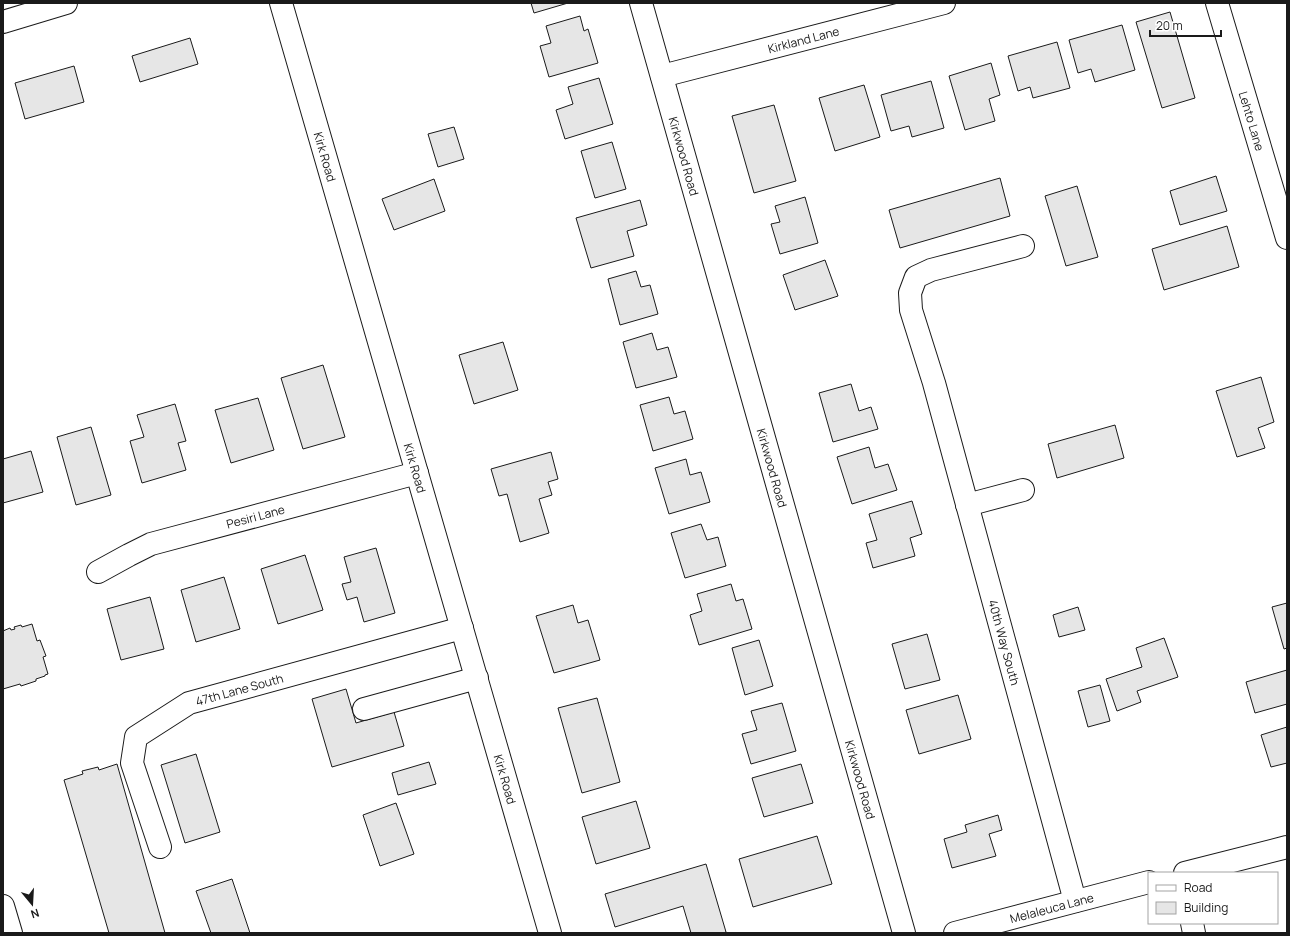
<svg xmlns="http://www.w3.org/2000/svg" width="1290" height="936" font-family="Manrope,sans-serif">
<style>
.building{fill:#e6e6e6;stroke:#1a1a1a}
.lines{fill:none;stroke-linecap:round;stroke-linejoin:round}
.minor-casing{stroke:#1a1a1a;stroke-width:24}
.minor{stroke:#fff;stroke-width:22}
.labels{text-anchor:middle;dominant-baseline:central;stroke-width:3;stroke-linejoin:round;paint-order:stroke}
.street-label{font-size:12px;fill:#1a1a1a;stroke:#fff}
</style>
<rect width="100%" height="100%" fill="#fff"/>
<path class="building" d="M531,3H568L534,13Z
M1170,12L1195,98L1162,108L1136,22Z
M580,16L584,31L588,29L598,63L549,77L540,46L551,43L546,26Z
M1122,25L1135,70L1095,82L1091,69L1078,73L1069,40Z
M190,38L198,64L140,82L132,56Z
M1057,42L1070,88L1033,98L1030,87L1018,91L1008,56Z
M991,63L1000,95L989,99L995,121L965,130L949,76Z
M74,66L84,102L25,119L15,83Z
M599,78L613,124L565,139L556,110L573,104L568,87Z
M931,81L944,128L912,137L909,126L891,131L881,95Z
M864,85L880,137L835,151L819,98Z
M774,105L796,181L754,193L732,116Z
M454,127L464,159L438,167L428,134Z
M612,142L626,189L595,198L581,151Z
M1216,176L1227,211L1180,225L1170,191Z
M1000,178L1010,216L900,248L889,210Z
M434,179L445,211L394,230L382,199Z
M1077,186L1098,257L1066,266L1045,196Z
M805,197L818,243L780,254L771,224L780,222L775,206Z
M640,200L647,225L627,231L634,256L591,268L576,218Z
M1227,226L1239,267L1164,290L1152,249Z
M825,260L838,296L795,310L783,275Z
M636,271L641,287L650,285L658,314L620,325L608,279Z
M652,333L657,350L668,347L677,377L636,388L623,342Z
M503,342L518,390L474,404L459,355Z
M323,365L345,437L303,449L281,378Z
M1261,377L1274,422L1258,428L1265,448L1237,457L1216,391Z
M851,384L859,411L871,407L878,429L833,442L819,393Z
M669,397L674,414L685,411L693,439L653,451L640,405Z
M258,398L274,450L231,463L215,410Z
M175,404L186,441L178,443L186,470L142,483L130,441L144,437L137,415Z
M1115,425L1124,458L1057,478L1048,444Z
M91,427L111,495L76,505L57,437Z
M869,447L875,468L888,464L897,490L852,504L837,457Z
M31,451L43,492L3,503V459Z
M551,452L558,479L548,482L552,495L539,499L549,533L520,542L507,494L499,496L491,469Z
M686,459L690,475L701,472L710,502L669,514L655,468Z
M912,501L922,534L910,538L915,556L873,568L866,543L877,540L869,514Z
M701,524L707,540L718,537L726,566L685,578L671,533Z
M376,548L395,613L364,622L357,597L347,600L342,584L351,582L344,557Z
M305,555L323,610L278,624L261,569Z
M224,577L240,629L196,642L181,590Z
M731,584L736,601L743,599L752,629L699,645L690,615L702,611L697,594Z
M150,597L164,649L121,660L107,609Z
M1287,603V648L1284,649L1272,607Z
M573,605L578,623L588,620L600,660L554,673L536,616Z
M1078,607L1085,630L1059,637L1053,615Z
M32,624L37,641L40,640L46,656L43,657L48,674L45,675V676L36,679V681L21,686L20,684L3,689V691V631L10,628L11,630L15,629L14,627L21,625L22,627Z
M927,634L940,680L905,689L892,644Z
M1164,638L1178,677L1137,691L1141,702L1117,711L1106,679L1142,667L1136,648Z
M759,640L773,686L745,695L732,648Z
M1287,670V704L1255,713L1246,682Z
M1100,685L1110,721L1088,727L1078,691Z
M346,689L356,723L394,712L404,746L332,767L312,699Z
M958,695L971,739L919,754L906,710Z
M597,698L620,782L582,793L558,708Z
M782,703L796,751L751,764L742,734L757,730L751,711Z
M1287,727V763L1271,767L1261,735Z
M196,754L220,832L185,843L161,765Z
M429,762L436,784L398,795L392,773Z
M117,764L165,933H109L64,780L83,774L82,771L98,767L99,770Z
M801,764L813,803L764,817L752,778Z
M636,801L650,848L596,864L582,817Z
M396,803L414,854L380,866L363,815Z
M998,815L1002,830L989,834L996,856L952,868L944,839L967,832L965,825Z
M817,836L832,884L753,907L739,859Z
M706,864L726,932L723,933H691L683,906L615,927L605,894Z
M232,879L250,933H211L196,891Z"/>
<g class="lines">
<g class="minor-casing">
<g id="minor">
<path id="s1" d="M281,3L550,933"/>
<path id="s2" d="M641,3L904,933"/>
<path id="s3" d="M1217,3L1287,238"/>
<path d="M3,22L66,3"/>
<path id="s4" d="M662,76L944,3"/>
<path id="s5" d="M1023,246L931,270L916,277L910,293L911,310L934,383L1075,901"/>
<path d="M967,505L1023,490"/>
<path id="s6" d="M98,572L129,555L151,544L417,473"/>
<path d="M364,709L477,678"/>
<path id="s7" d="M160,847L132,763L136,737L189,703L462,628"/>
<path d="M1185,873L1287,847"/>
<path d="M3,906L11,933"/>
<path d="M1192,923L1194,933"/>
<path id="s8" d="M955,933L1149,882"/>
</g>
</g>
<use href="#minor" class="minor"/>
</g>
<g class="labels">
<g class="street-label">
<text stroke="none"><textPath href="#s4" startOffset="146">Kirkland Lane</textPath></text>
<text stroke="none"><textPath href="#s3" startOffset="123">Lehto Lane</textPath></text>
<text stroke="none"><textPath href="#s2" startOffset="159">Kirkwood Road</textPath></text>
<text stroke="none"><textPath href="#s1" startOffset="160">Kirk Road</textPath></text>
<text stroke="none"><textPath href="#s1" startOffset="484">Kirk Road</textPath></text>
<text stroke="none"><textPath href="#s2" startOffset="483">Kirkwood Road</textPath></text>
<text stroke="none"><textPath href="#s6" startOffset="168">Pesiri Lane</textPath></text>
<text stroke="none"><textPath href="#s5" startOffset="491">40th Way South</textPath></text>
<text stroke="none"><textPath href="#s7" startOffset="230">47th Lane South</textPath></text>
<text stroke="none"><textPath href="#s1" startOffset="808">Kirk Road</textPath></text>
<text stroke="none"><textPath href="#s2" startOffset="807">Kirkwood Road</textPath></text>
<text stroke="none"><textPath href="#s8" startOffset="100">Melaleuca Lane</textPath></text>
</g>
</g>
<rect width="1290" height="936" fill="none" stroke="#1a1a1a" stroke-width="8"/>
<rect x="1148" y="872" width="130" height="52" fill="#ffffff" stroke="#a3a3a3"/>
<rect x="1156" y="885" width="20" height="6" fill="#ffffff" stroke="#a3a3a3"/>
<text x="1184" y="892" font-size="12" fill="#1a1a1a">Road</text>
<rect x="1156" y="902" width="20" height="12" fill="#e6e6e6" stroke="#a3a3a3"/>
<text x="1184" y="912" font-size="12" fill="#1a1a1a">Building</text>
<g transform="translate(32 904) rotate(162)" stroke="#ffffff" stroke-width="3" paint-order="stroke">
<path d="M0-3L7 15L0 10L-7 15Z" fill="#1a1a1a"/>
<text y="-6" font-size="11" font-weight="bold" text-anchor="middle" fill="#1a1a1a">N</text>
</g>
<path d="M1150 30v6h71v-6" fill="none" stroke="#1a1a1a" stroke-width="2"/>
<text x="1156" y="30" font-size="12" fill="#1a1a1a" stroke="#ffffff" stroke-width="3" paint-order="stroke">20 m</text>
</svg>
